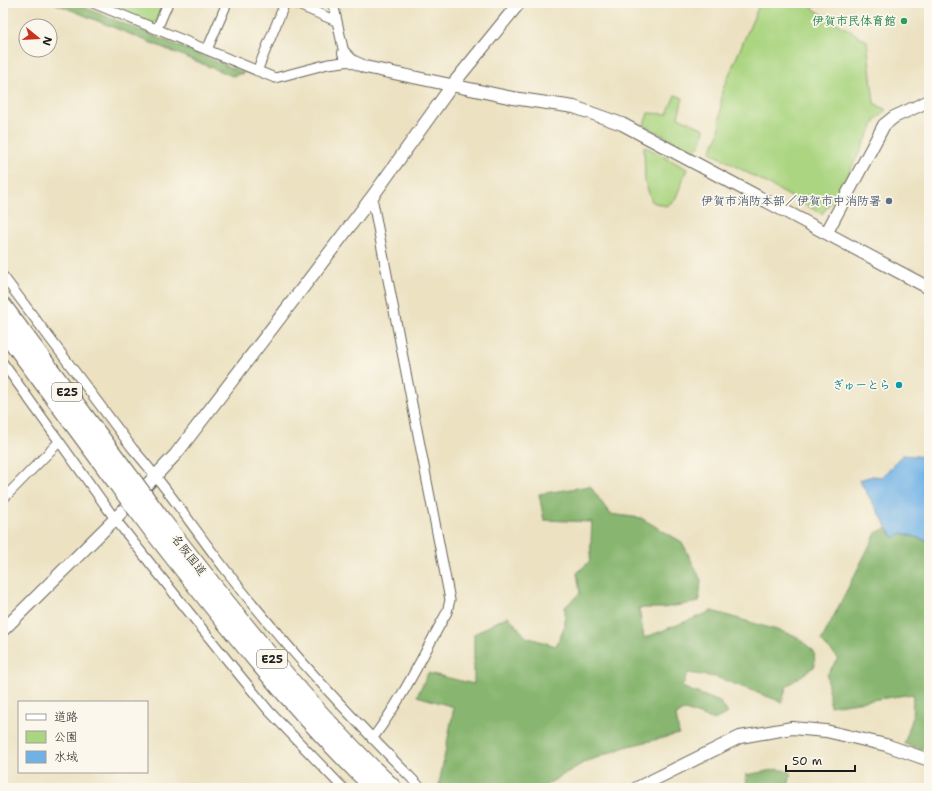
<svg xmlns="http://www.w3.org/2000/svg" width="932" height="791" font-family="'Shantell Sans','Klee One',sans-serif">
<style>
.green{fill:#abd581;stroke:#64784e}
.forest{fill:#88b66f;stroke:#526946}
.water{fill:#71b2e6;stroke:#466781}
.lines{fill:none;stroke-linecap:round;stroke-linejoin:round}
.minor-casing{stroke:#656156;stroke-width:11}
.tertiary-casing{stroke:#656156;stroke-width:14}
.motorway-casing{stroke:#656156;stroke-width:19}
.minor{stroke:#fff;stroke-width:9}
.tertiary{stroke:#fff;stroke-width:12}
.motorway{stroke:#fff;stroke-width:17}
.motorway-bridge-casing{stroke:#656156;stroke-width:19;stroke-linecap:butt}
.motorway-bridge{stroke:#fff;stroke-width:17}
.leisure-dot{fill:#2e9e5b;stroke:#fbf7ec;stroke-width:1.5}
.service-dot{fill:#5c6f8a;stroke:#fbf7ec;stroke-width:1.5}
.culture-dot{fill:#0f9aa8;stroke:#fbf7ec;stroke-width:1.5}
.labels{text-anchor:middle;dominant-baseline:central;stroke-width:3.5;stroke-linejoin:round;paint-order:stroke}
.shield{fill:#fbf7ec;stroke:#5f5e5a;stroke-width:1}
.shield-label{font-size:11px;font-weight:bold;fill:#1c1c1c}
.leisure-label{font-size:12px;font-weight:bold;fill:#27864d;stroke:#fbf7ec;text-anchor:end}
.service-label{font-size:12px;font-weight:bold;fill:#4e5e75;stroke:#fbf7ec;text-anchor:end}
.culture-label{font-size:12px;font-weight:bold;fill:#0d838f;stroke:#fbf7ec;text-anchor:end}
.street-label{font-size:12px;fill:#1c1c1c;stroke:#fbf7ec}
</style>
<rect width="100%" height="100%" fill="#fbf7ec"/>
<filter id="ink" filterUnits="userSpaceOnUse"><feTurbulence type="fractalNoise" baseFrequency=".025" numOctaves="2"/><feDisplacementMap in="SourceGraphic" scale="8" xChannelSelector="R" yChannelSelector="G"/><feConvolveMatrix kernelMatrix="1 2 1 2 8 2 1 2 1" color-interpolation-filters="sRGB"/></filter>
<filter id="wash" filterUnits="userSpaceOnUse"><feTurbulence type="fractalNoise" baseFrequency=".012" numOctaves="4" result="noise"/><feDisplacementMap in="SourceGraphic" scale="16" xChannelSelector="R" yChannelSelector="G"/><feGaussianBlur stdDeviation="0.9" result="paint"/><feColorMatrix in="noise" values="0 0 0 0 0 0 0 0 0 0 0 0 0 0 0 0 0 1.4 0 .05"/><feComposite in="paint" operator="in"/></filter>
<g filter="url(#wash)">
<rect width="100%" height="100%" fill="#ece2c2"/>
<path class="green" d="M108,3H163L156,22L151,23L111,7Z
M760,3H809L815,10L867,41L874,103L886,110L876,120L840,190L822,214L710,152L719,134L722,91Z
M675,95L683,98L678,117L704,129L700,145L692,151L644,125L648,113L667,114Z
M644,146L687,169L675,200L666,206L652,202L645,182Z"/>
<path class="forest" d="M54,3H74L244,73L232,76Z
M590,486L610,514L641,518L682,542L701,580L699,602L663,608H639L644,638L712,611L794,635L814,651L815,666L787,686L782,702L716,677L688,673L682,687L720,702L728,713L714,720L685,710L676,715L679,734L625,747L583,763L541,788H445L439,784L454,707L417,696L428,673L474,684V634L508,616L526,637L556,646L565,625V607L580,593L577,573L590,561L592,522L544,520L539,494Z
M886,528L894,538L901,533L929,541V740L922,749L904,744L912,720L913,694L830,706L827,675L838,658L821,641L876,533Z
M778,769L791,772L788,788H747L746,775Z"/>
<path class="water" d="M902,455L929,457V541L902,533L894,538L859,480L873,476L882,477Z"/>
</g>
<g filter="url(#ink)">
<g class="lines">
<g class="minor-casing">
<path id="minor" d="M93,3L275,78L328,64L352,61
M294,3L336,21
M333,3L344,53
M157,29L168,3
M207,50L227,3
M257,71L285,3
M372,197L450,600L447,612C423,655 402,700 372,739
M3,276L133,449C167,487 194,529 225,569C285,647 352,718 421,788
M3,363L115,519L219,650L269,711L343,788
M3,499L58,443"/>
</g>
<g class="tertiary-casing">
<path id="tertiary" d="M344,53L352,61L365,67L513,98L574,107L622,124L929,288
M827,232L884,125L894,117L929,101
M3,630L115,519L176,454L372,197L453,84L519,3
M637,788L740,737L792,728L826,731L886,745L929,760"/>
</g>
<g class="motorway-casing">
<path id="motorway" d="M3,306L131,478
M3,329L121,489
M162,520C234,613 307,707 393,788
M152,530C222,620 292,708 374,788"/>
</g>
<use href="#minor" class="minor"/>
<use href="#tertiary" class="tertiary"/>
<use href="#motorway" class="motorway"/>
<g class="motorway-bridge-casing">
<path id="motorway-bridge" d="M131,478L162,520
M121,489L152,530"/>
</g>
<use href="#motorway-bridge" class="motorway-bridge"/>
</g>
</g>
<circle class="leisure-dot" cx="904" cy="21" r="4"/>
<circle class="service-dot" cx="889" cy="201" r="4"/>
<circle class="culture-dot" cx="899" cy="385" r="4"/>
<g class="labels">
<g class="shield">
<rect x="52" y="383" width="30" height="18" rx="3"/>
<rect x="257" y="650" width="30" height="18" rx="3"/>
</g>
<g class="shield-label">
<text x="67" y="392">E25</text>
<text x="272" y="659">E25</text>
</g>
<g class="leisure-label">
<text x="896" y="21">伊賀市民体育館</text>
</g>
<g class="service-label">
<text x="881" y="201">伊賀市消防本部／伊賀市中消防署</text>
</g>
<g class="culture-label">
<text x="891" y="385">ぎゅーとら</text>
</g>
<g class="street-label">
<text transform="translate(189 555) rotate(52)">名阪国道</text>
</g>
</g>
<rect width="932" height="791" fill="none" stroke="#fbf7ec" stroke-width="16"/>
<rect x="18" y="701" width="130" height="72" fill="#fbf7ec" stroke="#a29f99"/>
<rect x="26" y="714" width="20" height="6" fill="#ffffff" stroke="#a29f99"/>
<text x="54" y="721" font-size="12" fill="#1c1c1c">道路</text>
<rect x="26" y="731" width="20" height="12" fill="#abd581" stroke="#a29f99"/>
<text x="54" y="741" font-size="12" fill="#1c1c1c">公園</text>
<rect x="26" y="751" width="20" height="12" fill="#71b2e6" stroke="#a29f99"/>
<text x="54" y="761" font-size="12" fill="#1c1c1c">水域</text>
<g transform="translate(38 38) rotate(108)"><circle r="19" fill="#fbf7ec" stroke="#a29f99"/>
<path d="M0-3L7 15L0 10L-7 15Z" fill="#c8321e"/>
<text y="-6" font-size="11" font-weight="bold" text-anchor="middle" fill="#1c1c1c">N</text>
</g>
<path d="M786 765v6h69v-6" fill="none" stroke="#1c1c1c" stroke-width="2"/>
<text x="792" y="765" font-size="12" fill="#1c1c1c" stroke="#fbf7ec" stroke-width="3" paint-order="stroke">50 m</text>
</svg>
